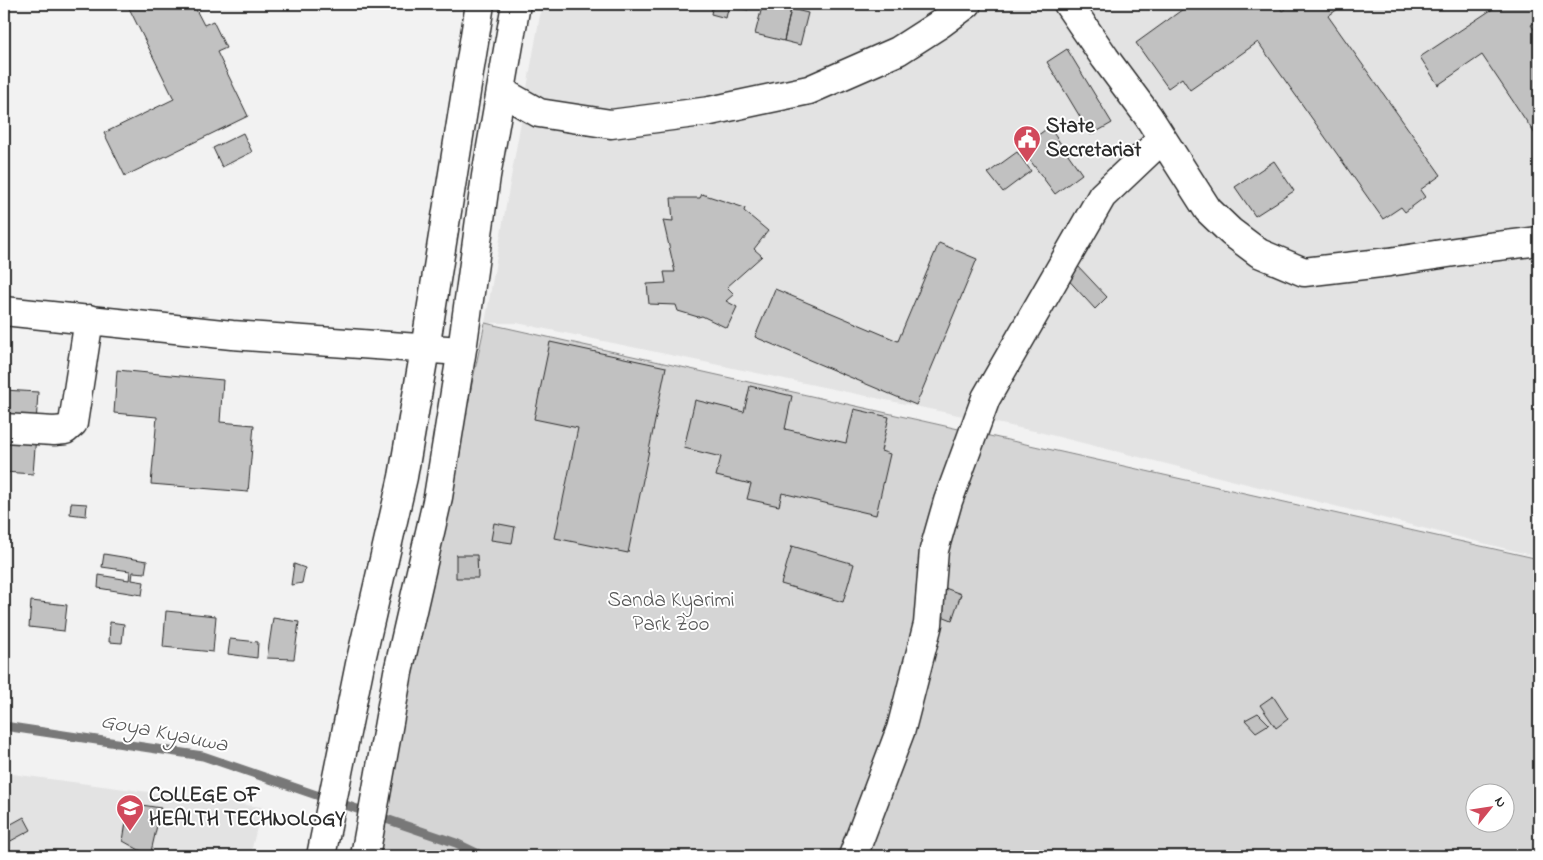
<svg xmlns="http://www.w3.org/2000/svg" width="1543" height="860" font-family="'Indie Flower',sans-serif">
<style>
.built{fill:#e3e3e3}
.green{fill:#d5d5d5;stroke:#808080;fill-rule:evenodd}
.lines{fill:none;stroke-linecap:round;stroke-linejoin:round}
.stream{stroke:#787878;stroke-width:9}
.building{fill:#c1c1c1;stroke:#2b2b2b}
.minor-casing{stroke:#2b2b2b;stroke-width:31}
.major-casing{stroke:#2b2b2b;stroke-width:31}
.minor{stroke:#fff;stroke-width:28}
.major{stroke:#fff;stroke-width:28}
.labels{text-anchor:middle;dominant-baseline:central;stroke-width:4;stroke-linejoin:round;paint-order:stroke}
.poi-label{font-size:21px;font-weight:bold;fill:#2b2b2b;stroke:#fff;text-anchor:start}
.park-label{font-size:21px;fill:#565656;stroke:#fff}
.water-label{font-size:22px;font-style:italic;fill:#585858;stroke:#fff}
</style>
<rect width="100%" height="100%" fill="#f2f2f2"/>
<filter id="ink" filterUnits="userSpaceOnUse"><feTurbulence type="fractalNoise" baseFrequency=".02" numOctaves="2"/><feDisplacementMap in="SourceGraphic" scale="10" xChannelSelector="R" yChannelSelector="G"/><feConvolveMatrix kernelMatrix="1 2 1 2 8 2 1 2 1" color-interpolation-filters="sRGB"/></filter>
<g filter="url(#ink)">
<path class="built" d="M542,4H1539V557L1039,432L517,323H485Z
M4,773L262,807L250,856H4Z"/>
<path class="green" d="M485,323L1539,559V856H371ZM1476,792H1506V822H1476Z"/>
<g class="lines">
<path class="stream" d="M4,726L203,756L456,843L483,856"/>
</g>
<path class="building" d="M127,4H193L204,25L213,21L226,48L217,52L248,116L125,176L104,133L174,99Z
M713,4H749L748,10L729,5L726,18L711,14Z
M749,4H792L784,41L755,34L762,7Z
M1190,4H1278L1282,11L1292,4H1345L1328,16L1441,175L1420,190L1425,197L1405,212L1401,207L1383,219L1258,42L1190,90L1182,78L1168,88L1136,43Z
M1500,4H1539V20L1531,25L1539,37V140L1482,55L1438,85L1420,57Z
M791,9L808,13L800,45L784,41Z
M1067,49L1112,123L1091,135L1047,62Z
M1049,127L1082,174L1055,194L1021,148Z
M243,133L252,152L222,167L213,148Z
M1017,152L1031,171L1003,192L988,173Z
M1274,161L1294,191L1255,216L1235,187Z
M702,194L745,208L744,211L768,231L754,249L762,256L727,287L734,294L726,301L737,307L727,328L702,316L698,317L678,311L676,305L649,304L647,284L666,283L664,272H675L663,220L673,221L671,198H700Z
M939,243L977,259L916,405L755,337L775,289L898,341Z
M1076,264L1107,297L1095,309L1064,275Z
M550,342L666,367L628,553L555,538L578,428L534,419Z
M117,370L223,380L220,422L254,425L248,492L151,484L157,417L114,413Z
M750,386L792,396L785,429L846,443L854,409L889,417L881,451L890,454L876,515L782,493L779,506L747,499L751,484L716,476L721,457L684,448L695,400L744,412Z
M4,390L38,392L36,424L4,423Z
M4,433L36,435L33,474L4,472Z
M71,503L87,504L86,516L70,514Z
M494,523L515,527L512,543L491,540Z
M792,546L854,564L843,602L781,584Z
M104,554L147,561L145,573L133,572L132,580L144,582L142,595L98,588L99,575L129,580L130,571L102,567Z
M456,555H477L478,578H456Z
M294,564L305,568L302,583L291,585Z
M945,588L961,594L952,620L932,612Z
M31,601L67,605L64,631L29,627Z
M166,611L216,616L213,652L163,647Z
M273,618L299,622L294,659L267,658Z
M110,622L124,624L122,643L109,642Z
M230,639L258,642L257,658L228,654Z
M1273,696L1288,719L1276,728L1260,705Z
M1258,713L1269,724L1256,732L1245,720Z
M129,803L161,808L150,856L123,841Z
M24,817L31,830L7,843L4,836V828Z"/>
<g class="lines">
<g class="minor-casing">
<path id="minor" d="M1068,4L1105,58L1148,116L1208,210L1231,232L1259,253L1304,272L1389,262L1481,248L1539,241
M502,92L539,113L611,124L710,111L809,90L898,51L940,24L967,4
M4,311L232,335L461,351
M4,428L54,431L65,430L73,423L89,319
M853,856L901,729L928,624L934,550L948,501L986,398L1102,196L1162,139"/>
</g>
<g class="major-casing">
<path id="major" d="M321,856L360,664L403,477L425,349L480,4
M365,856L398,672L438,497L463,343L486,176L516,4"/>
</g>
<use href="#minor" class="minor"/>
<use href="#major" class="major"/>
</g>
</g>
<defs>
<g id="civic-pin" transform="scale(1.4375)"><path d="M0 17L-7.5 6A9.5 9.5 0 1 1 7.5 6Z" fill="#d1495b" stroke="#fff"/><path d="M-.6-6.5H3V-4.5H.6V-3L4-1V1h2V6H-6V1h2V-1L-.6-3ZM-1.2 2.5V6h2.4V2.5Z" fill="#fff"/></g>
<g id="school-pin" transform="scale(1.4375)"><path d="M0 17L-7.5 6A9.5 9.5 0 1 1 7.5 6Z" fill="#d1495b" stroke="#fff"/><path d="M0-5L7-2L0 1L-7-2ZM-4 1L0 2.5L4 1V4Q0 6-4 4Z" fill="#fff"/></g>
</defs>
<g fill-rule="evenodd">
<use href="#civic-pin" x="1027" y="139"/>
<use href="#school-pin" x="130" y="808"/>
</g>
<g class="labels">
<g class="poi-label">
<text x="1046" y="127">State<tspan x="1046" dy="24">Secretariat</tspan></text>
<text x="149" y="796">COLLEGE OF<tspan x="149" dy="24">HEALTH TECHNOLOGY</tspan></text>
</g>
<g class="park-label">
<text x="671" y="601">Sanda Kyarimi<tspan x="671" dy="24">Park Zoo</tspan></text>
</g>
<g class="water-label">
<text transform="translate(164 734) rotate(11)">Goya Kyauwa</text>
</g>
</g>
<rect width="1543" height="860" fill="none" stroke="#fff" stroke-width="20"/>
<rect x="10" y="10" width="1523" height="840" fill="none" stroke="#2b2b2b" stroke-width="2" filter="url(#ink)"/>
<g transform="translate(1490 808) rotate(60)"><circle r="24" fill="#ffffff" stroke="#aaaaaa"/>
<path d="M0-4L9 19L0 12L-9 19Z" fill="#d1495b"/>
<text y="-8" font-size="14" font-weight="bold" text-anchor="middle" fill="#2b2b2b">N</text>
</g>
</svg>
